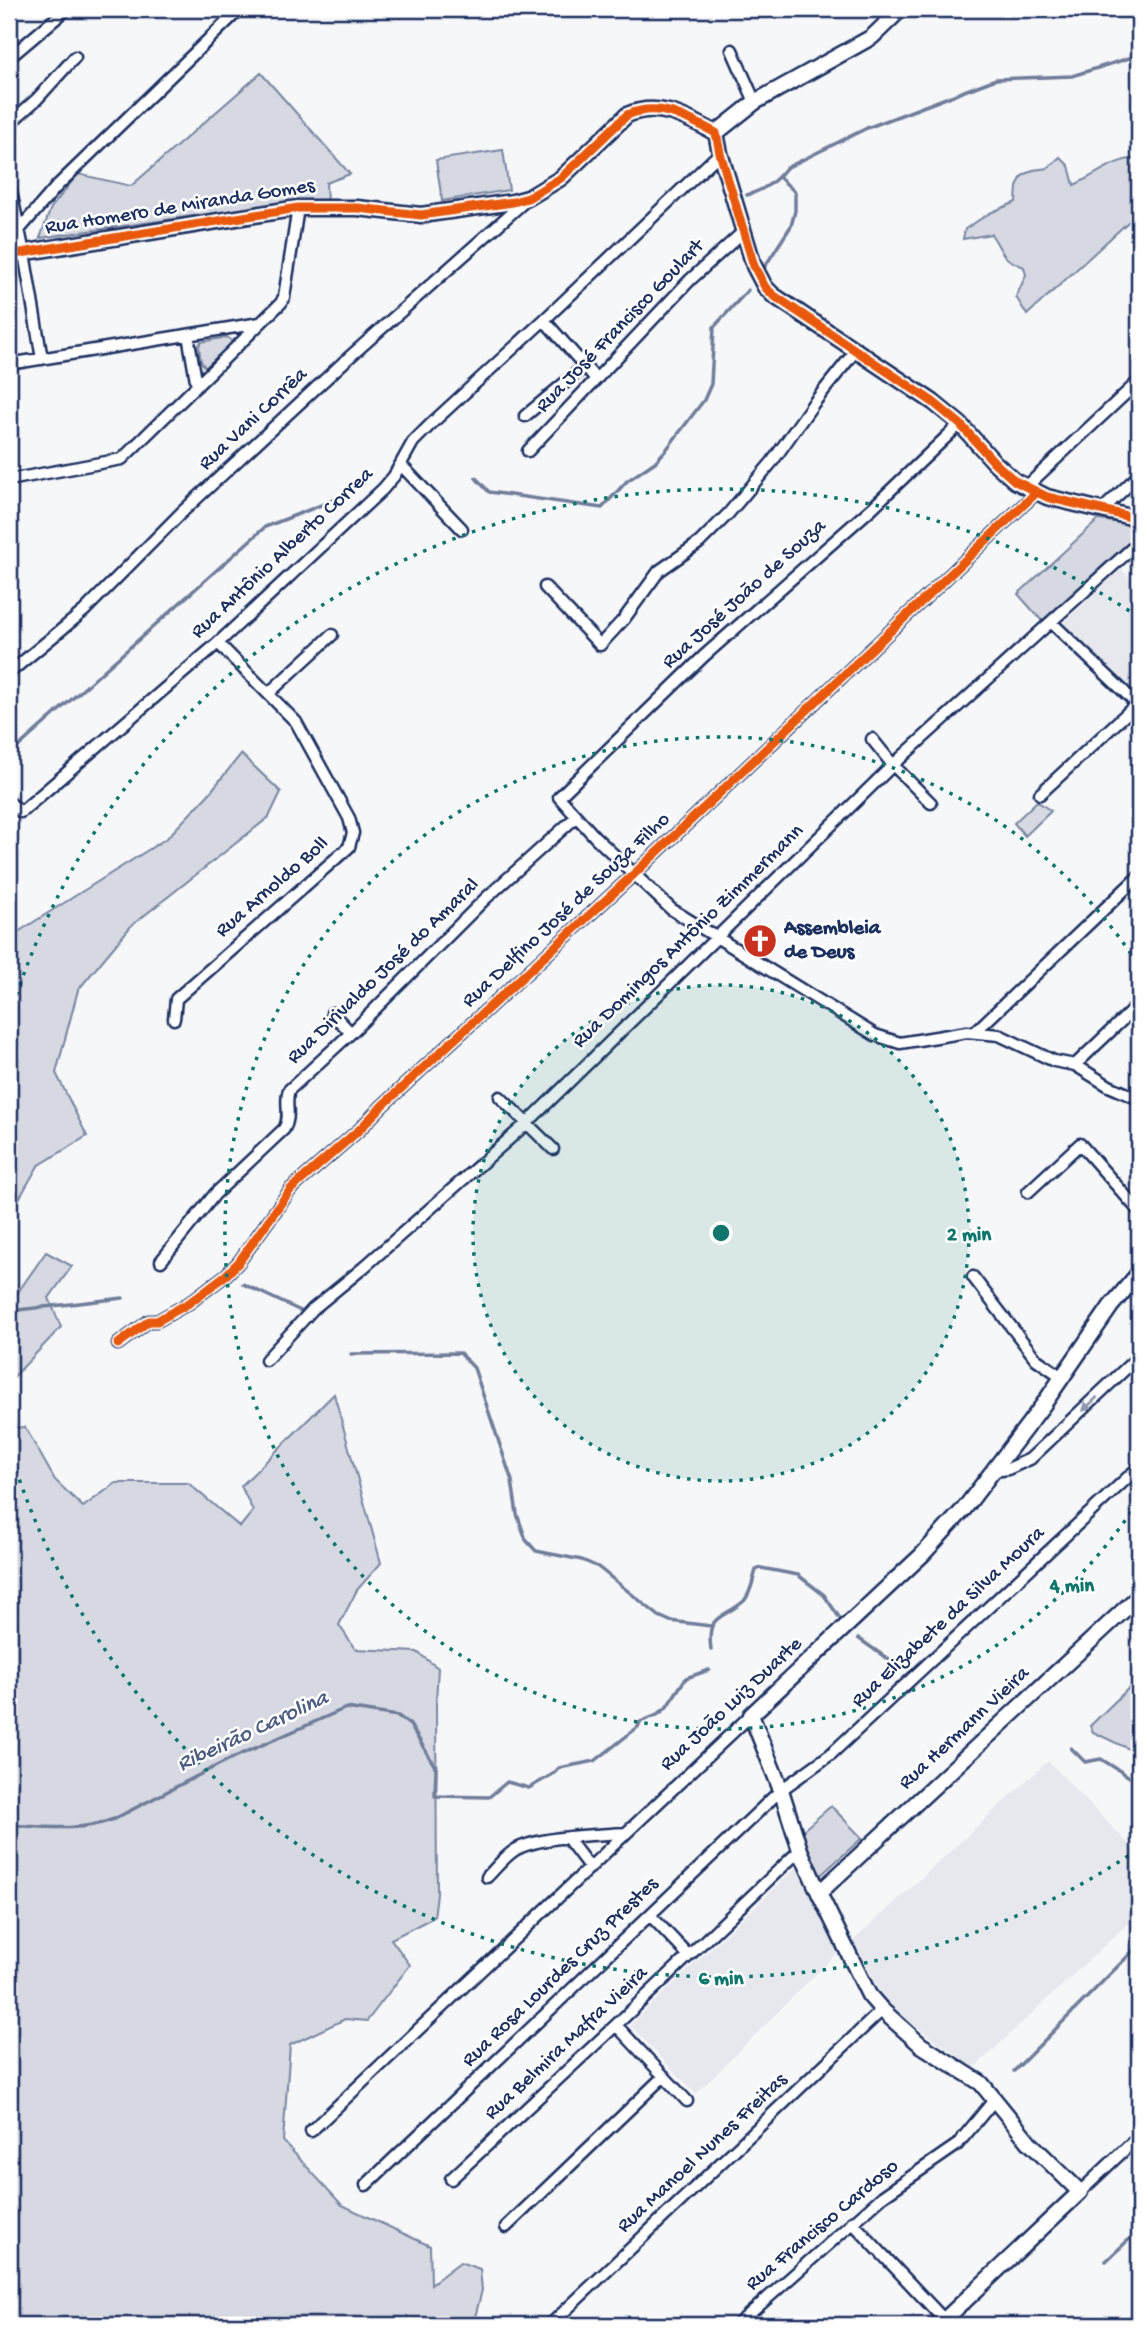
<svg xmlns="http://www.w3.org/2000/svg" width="1148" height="2334" font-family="'Gochi Hand',sans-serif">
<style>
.built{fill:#e6e8ee}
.green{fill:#d6d9e2;stroke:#7884a0;stroke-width:2}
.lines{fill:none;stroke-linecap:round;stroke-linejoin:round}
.stream{stroke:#707c99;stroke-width:3.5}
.street-casing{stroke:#1b2f5e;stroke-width:15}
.secondary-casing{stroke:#1b2f5e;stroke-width:19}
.street{stroke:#fff;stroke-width:10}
.secondary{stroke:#fff;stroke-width:14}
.cycleway-casing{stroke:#fff;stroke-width:13}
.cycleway{stroke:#e8590c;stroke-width:9}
.oneway{fill:#8d97ae}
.ring{fill:none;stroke:#0f766e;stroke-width:3.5;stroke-dasharray:3.5 7}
.labels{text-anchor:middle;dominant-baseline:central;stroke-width:5;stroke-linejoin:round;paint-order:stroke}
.street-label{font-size:21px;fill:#1b2f5e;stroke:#fff}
.poi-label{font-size:21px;font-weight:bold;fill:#1b2f5e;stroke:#fff;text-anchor:start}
.water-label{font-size:23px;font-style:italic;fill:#4d5c81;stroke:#fff}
.centre{fill:#0f766e;stroke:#fff;stroke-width:3.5}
.ring-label{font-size:21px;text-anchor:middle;font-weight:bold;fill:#0f766e;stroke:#fff;stroke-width:5;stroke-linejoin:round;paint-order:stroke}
</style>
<rect width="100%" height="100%" fill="#f6f7f9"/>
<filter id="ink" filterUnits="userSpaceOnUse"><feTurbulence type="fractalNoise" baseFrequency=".0143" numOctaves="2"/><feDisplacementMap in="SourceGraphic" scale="14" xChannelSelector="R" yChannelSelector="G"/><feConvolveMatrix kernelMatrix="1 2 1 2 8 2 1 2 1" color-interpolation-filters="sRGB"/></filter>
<g filter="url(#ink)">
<path class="built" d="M1121,569L1139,587V689L1136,692L1062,624Z
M1048,1761L1139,1855V1913L974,2068L896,2012L883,1998L853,1941Z
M800,1864L838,1952L696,2094L630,2025Z"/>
<path class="green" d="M261,73L350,174L326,183L327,202L298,201L40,238L51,208L78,174L131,186Z
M503,150L509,190L442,201L436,160Z
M1060,157L1069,166L1074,185C1095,176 1116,157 1139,159V212L1027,315L1016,297L1026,275L1024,267C999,258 1004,252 991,234L963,239L965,229L990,213L1016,202L1017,187L1022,176L1033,170L1048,168Z
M227,337L231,340V347L208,368C199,366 200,353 199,345L201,342Z
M1098,520L1139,525V533L1042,621L1018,594Z
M241,754L281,792L269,817L131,926L78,990L56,1073L87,1136L38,1166L9,1216L10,937L167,838L208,795Z
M1037,801L1051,811L1025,836L1014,823Z
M46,1252L72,1266L49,1298L61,1327L9,1382V1305Z
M334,1394L381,1563L357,1590L339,1625L355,1649L417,1652L438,1668L436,1702L437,1894L434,1917L391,1939L410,1965L367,2021L345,2019L290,2045L283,2141L342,2205L430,2246L431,2284L460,2262L480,2269L482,2290L473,2325H9V1428L25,1427L55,1480L83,1507L116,1483H188L240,1527L253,1511L241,1486Z
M1139,1678V1754L1093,1732L1090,1726Z
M831,1806L862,1838L821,1875L815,1866L802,1831Z"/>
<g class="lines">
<path class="stream" d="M747,195C764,190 775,182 786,168L867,128L996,79L1072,76L1139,55
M762,271L791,226L795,211V192L779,177
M476,478L489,492L602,508L627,481L655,462L666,450L704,400L711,384L714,327L748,290
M9,755L265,527L334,500
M243,1284L303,1312
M9,1311L123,1298
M351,1354L460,1353L474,1368L512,1481L517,1514L526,1540L536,1551L582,1560L598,1567L659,1616L670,1621L711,1626
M858,1638L902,1669
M711,1650C706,1613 722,1620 744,1601C751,1593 753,1580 756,1570L761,1568L798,1575L824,1595L841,1620
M1071,1748L1085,1762L1101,1759L1139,1783
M9,1825C45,1827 80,1832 114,1819L228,1760L346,1708L398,1716L410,1725L436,1768L435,1796L489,1797L507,1782L529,1788L553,1774L559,1768L595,1761L638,1727L640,1722L657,1715L666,1708L686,1678L709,1670
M1014,2071L1139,1945
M1106,2261L1139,2230"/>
<g class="street-casing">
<path id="street" d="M732,50L755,102
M9,58L67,9
M9,124L37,99L75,57
M9,182L24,253L42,359
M19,230L58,185L240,9
M544,320L596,379
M188,335L197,386
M9,364L260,323
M525,416L585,366
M960,424L872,508L704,656L559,797L595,837L671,909L875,1035L900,1043L967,1032L999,1035L1054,1061L1075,1065L1109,1086L1139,1099
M528,451L690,280L744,231
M401,465L462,529
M9,480L122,459L281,303L284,297L298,208
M1026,487L1139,381
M1101,511L1139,475
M545,587L600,645L624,619L659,571L699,543L728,514L772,462L813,404L857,349
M1051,622L1137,704
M9,673L84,611L181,513L345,361L525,201
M269,693L332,635
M872,739L893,765L931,803
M1040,794L1139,702
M9,802L21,812L218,643L383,489L394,476L413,442L433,422L544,320L720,153
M332,1013L351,1033
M174,1019L176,999L349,847L353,833L349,818L296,722L218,643
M976,1031L1139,876
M1075,1065L1139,1004
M500,1097L553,1149
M1028,1192L1080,1144L1139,1211
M161,1261L215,1194L284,1129C292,1116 284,1103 289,1090L351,1033L485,899L576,817
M973,1277L1036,1359L1062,1377
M118,1344L149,1321H157L189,1303L226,1275L238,1263L291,1189L359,1130L382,1106L633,875L1036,493
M266,1360L313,1309L363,1268L526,1124L893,765L1139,542
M994,1471L1008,1469L1030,1459L1139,1356
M568,1839L590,1868
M487,1877C496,1868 504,1857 515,1850C539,1836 597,1835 626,1833
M650,1915L689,1956
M616,2025L687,2101
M311,2131L751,1715
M451,2179L616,2025L800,1850
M366,2185L781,1790L831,1754L1139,1467
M1080,2192L1139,2136
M852,2222L949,2325
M506,2227L664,2076
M550,2325L882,2010
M737,2325L883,2196L957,2145L995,2099"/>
</g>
<g class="secondary-casing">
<path id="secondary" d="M716,133L755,102L872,37L901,9
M9,255L298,208H357L421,215L513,202L528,198L561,178L627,115C660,101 687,118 716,133L720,153L754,266L765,287L773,295L933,402L960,424L995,463L1015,481L1047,497L1139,519
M819,1893L1139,1596
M939,2325L1080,2192L1029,2142L981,2083L921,2045L882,2010L869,1995L819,1893L800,1850L781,1790L751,1715L922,1555L964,1509L1043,1405L1111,1306L1139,1273"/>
</g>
<use href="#street" class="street"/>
<use href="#secondary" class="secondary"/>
<g class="cycleway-casing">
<path id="cycleway" d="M9,255L298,208H357L421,215L513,202L528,198L561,178L627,115C660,101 687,118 716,133L720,153L754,266L765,287L773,295L933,402L960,424L995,463L1015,481L1047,497L1139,519
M118,1344L149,1321H157L189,1303L226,1275L238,1263L291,1189L359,1130L382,1106L633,875L1036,493"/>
</g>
<use href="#cycleway" class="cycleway"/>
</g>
<defs><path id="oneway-solid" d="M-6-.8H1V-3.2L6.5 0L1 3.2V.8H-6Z" transform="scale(1.75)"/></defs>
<use class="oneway" href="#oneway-solid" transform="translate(1090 1404) rotate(136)"/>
</g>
<circle cx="721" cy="1233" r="248" fill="#0f766e" fill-opacity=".12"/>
<g class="ring">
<circle cx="721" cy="1233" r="248"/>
<path d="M1137 1503A496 496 0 1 1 1137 963"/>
<path d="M1137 1850A744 744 0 0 1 10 1451M10 1015A744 744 0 0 1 1137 616"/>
</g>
<defs>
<g id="church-disc" transform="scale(1.75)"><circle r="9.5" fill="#c8321e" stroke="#fff"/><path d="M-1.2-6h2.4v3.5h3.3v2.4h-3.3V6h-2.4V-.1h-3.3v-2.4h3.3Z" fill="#fff"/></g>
</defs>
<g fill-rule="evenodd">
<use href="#church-disc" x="760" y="941"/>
</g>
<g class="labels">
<g class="street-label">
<text transform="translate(180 208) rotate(-9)">Rua Homero de Miranda Gomes</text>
<text transform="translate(621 327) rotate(-46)">Rua José Francisco Goulart</text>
<text transform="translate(254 420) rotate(-43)">Rua Vani Corrêa</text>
<text transform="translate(283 554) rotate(-43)">Rua Antônio Alberto Correa</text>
<text transform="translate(745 595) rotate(-42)">Rua José João de Souza</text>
<text transform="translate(273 888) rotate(-41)">Rua Arnoldo Boll</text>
<text transform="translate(567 911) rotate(-43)">Rua Delfino José de Souza Filho</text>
<text transform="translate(689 937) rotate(-44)">Rua Domingos Antônio Zimmermann</text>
<text transform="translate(384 972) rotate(-44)">Rua Dirivaldo José do Amaral</text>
<text transform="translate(949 1618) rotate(-43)">Rua Elizabete da Silva Moura</text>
<text transform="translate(732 1705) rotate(-43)">Rua João Luiz Duarte</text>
<text transform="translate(965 1729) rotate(-43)">Rua Hermann Vieira</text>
<text transform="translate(561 1973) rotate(-44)">Rua Rosa Lourdes Cruz Prestes</text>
<text transform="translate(567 2044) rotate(-43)">Rua Belmira Mafra Vieira</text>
<text transform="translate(703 2154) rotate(-43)">Rua Manoel Nunes Freitas</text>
<text transform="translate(823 2226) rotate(-40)">Rua Francisco Cardoso</text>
</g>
<g class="poi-label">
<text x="784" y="929">Assembleia<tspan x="784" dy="24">de Deus</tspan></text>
</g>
<g class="water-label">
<text transform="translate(253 1732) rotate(-25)">Ribeirão Carolina</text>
</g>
</g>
<circle cx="721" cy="1233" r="10" class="centre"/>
<g class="ring-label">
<text x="969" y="1240">2 min</text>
<text x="1072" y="1591">4 min</text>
<text x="721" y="1984">6 min</text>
</g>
<rect width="1148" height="2334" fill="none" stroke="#fff" stroke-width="35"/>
<rect x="18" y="18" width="1113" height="2299" fill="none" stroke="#1b2f5e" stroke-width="2.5" filter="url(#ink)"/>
</svg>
